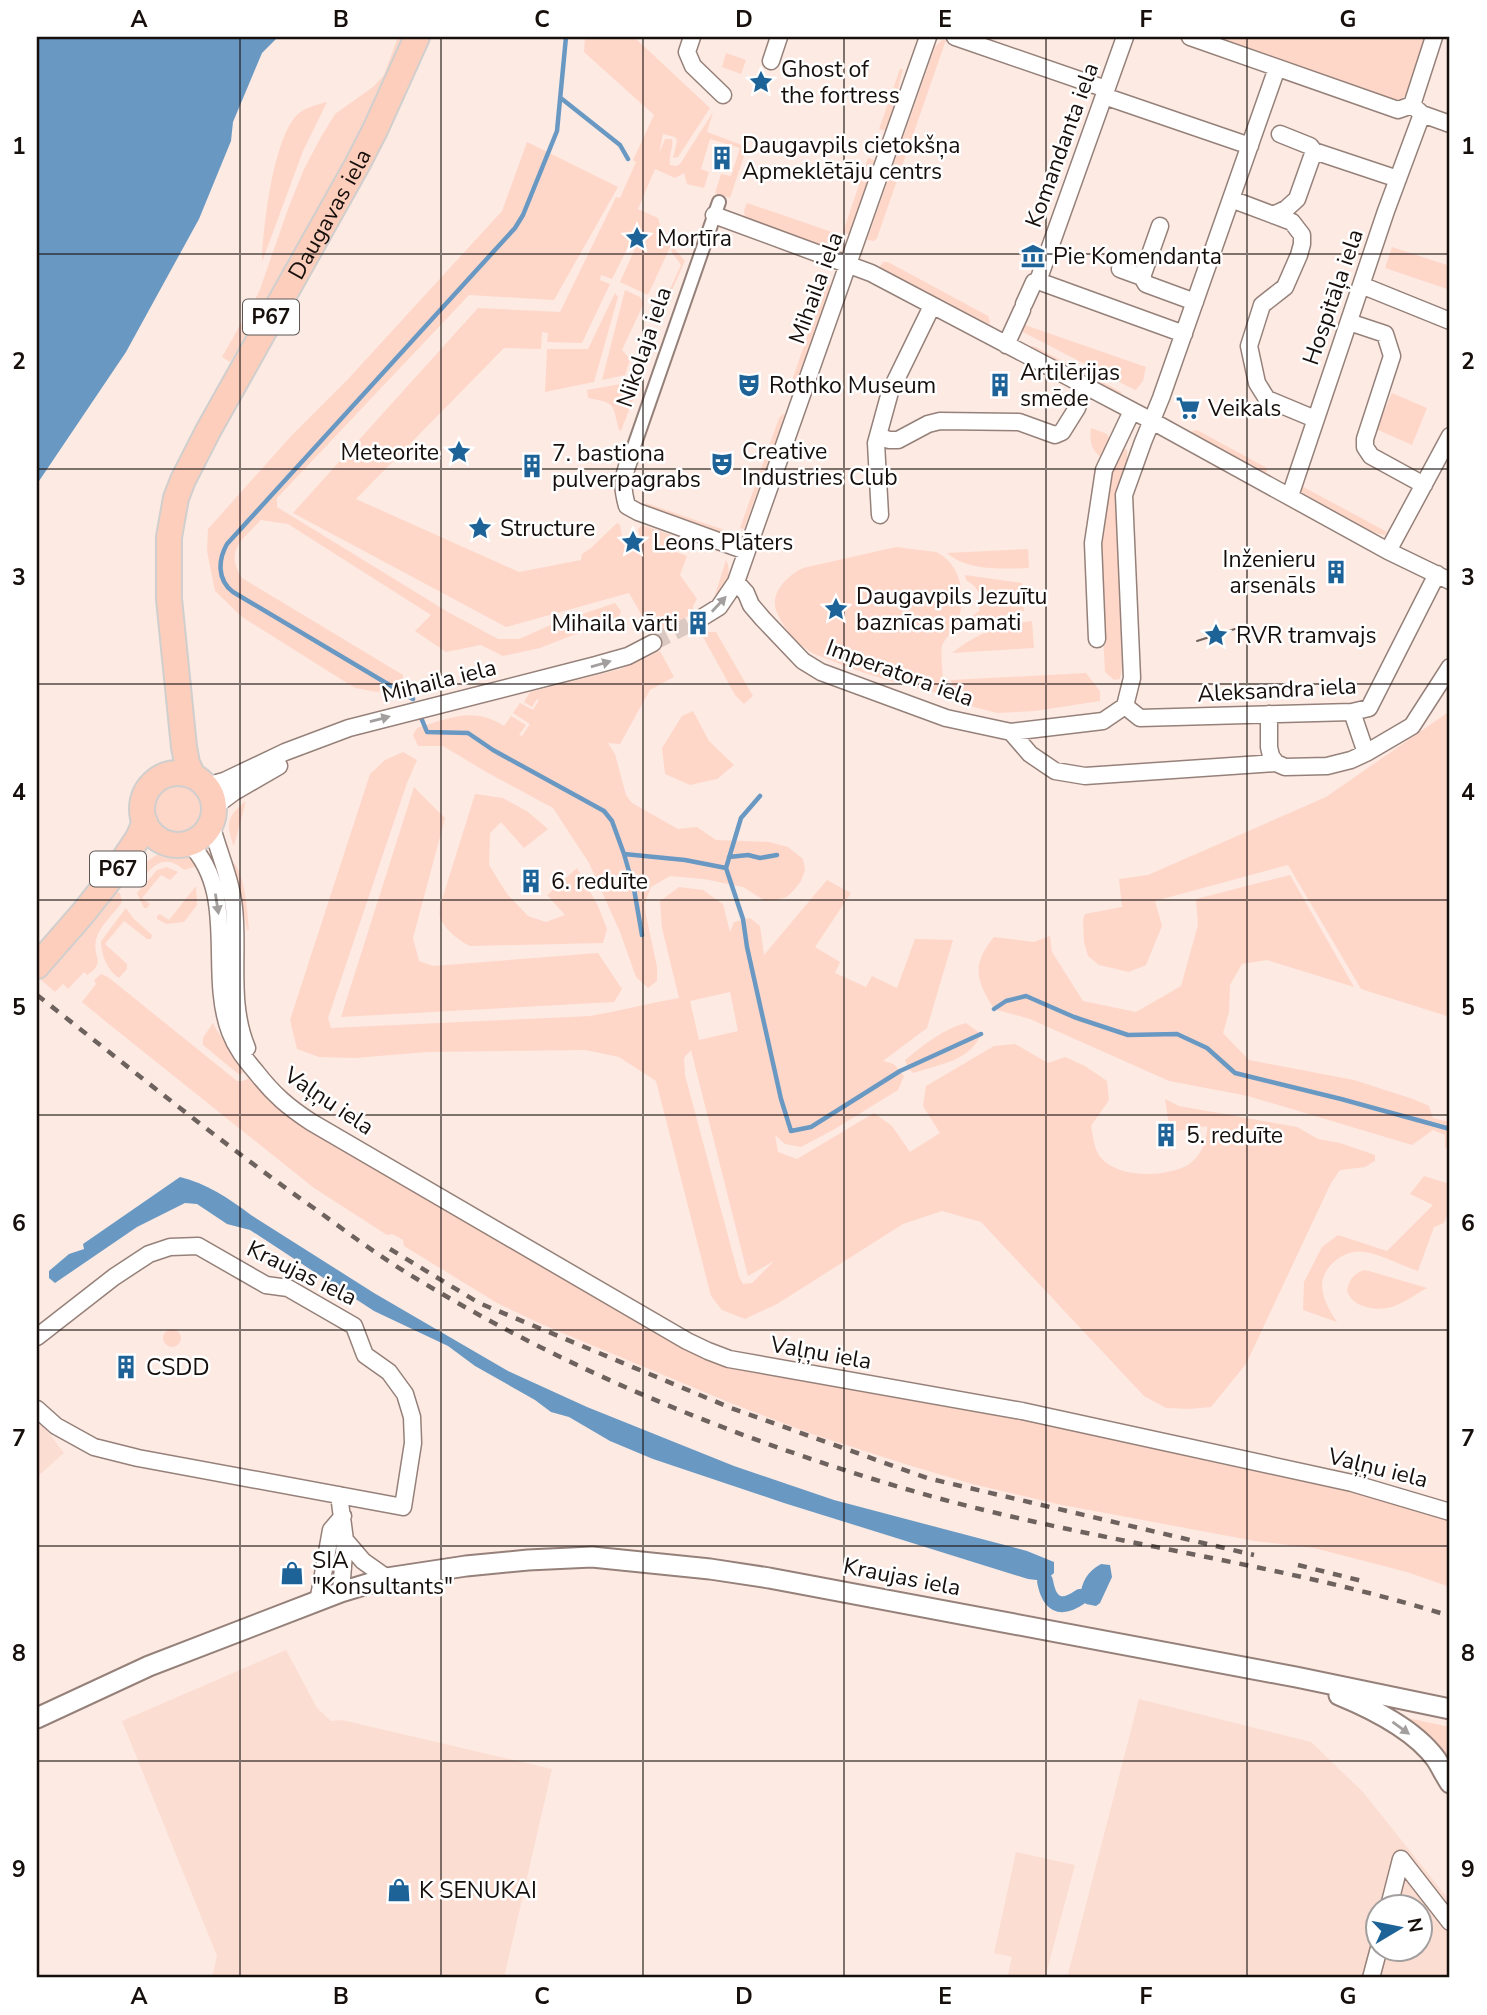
<svg xmlns="http://www.w3.org/2000/svg" width="1487" height="2015" font-family="'Nunito Sans',sans-serif">
<style>
.built{fill:#fcddd2;fill-rule:evenodd}
.green{fill:#fed7c9;fill-rule:evenodd}
.water{fill:#6999c3}
.lines{fill:none;stroke-linecap:round;stroke-linejoin:round}
.stream{stroke:#6999c3;stroke-width:4.5}
.canal{stroke:#6999c3;stroke-width:16}
.minor-tunnel{stroke:#dac9c3;stroke-width:16;stroke-dasharray:16 8;stroke-linecap:butt}
.pedestrian-casing{stroke:#958179;stroke-width:16}
.minor-casing{stroke:#958179;stroke-width:19}
.tertiary-casing{stroke:#958179;stroke-width:23}
.primary-casing{stroke:#d0cfce;stroke-width:28}
.pedestrian{stroke:#fff;stroke-width:12}
.minor{stroke:#fff;stroke-width:16}
.tertiary{stroke:#fff;stroke-width:19}
.primary{stroke:#fdcebc;stroke-width:24}
.tram{stroke:#6e625e;stroke-width:2}
.rail{stroke:#6e625e;stroke-width:4.5;stroke-dasharray:9 9;stroke-linecap:butt}
.oneway{fill:#a29f9e}
.grid{fill:none;stroke:#160f0c;stroke-width:2;stroke-opacity:0.55}
.labels{text-anchor:middle;dominant-baseline:central;stroke-width:5;stroke-linejoin:round;paint-order:stroke}
.shield{fill:#fff;stroke:#5c5755;stroke-width:2}
.shield-label{font-size:21px;font-weight:bold;fill:#160f0c}
.poi-label{font-size:23px;fill:#160f0c;stroke:#fff;text-anchor:start}
.street-label{font-size:23px;fill:#160f0c;stroke:#fff}
.neatline{fill:none;stroke:#160f0c;stroke-width:2.5}
.grid-label{font-size:23px;text-anchor:middle;font-weight:bold;fill:#160f0c}
</style>
<rect width="100%" height="100%" fill="#fdeae3"/>
<path class="built" d="M37,1418L64,1453L37,1477Z
M286,1650L317,1708L331,1721L342,1720L552,1769L504,1978H212L217,1956L122,1721Z
M1139,1699L1311,1742L1363,1792L1450,1901V1978H1067ZM1378,1906H1420V1948H1378Z
M1016,1852L1075,1865L1045,1978H1007L1012,1957L994,1953Z"/>
<path class="green" d="M398,37H406C390,77 370,114 350,152C313,224 274,294 230,362L222,357L259,292L288,209L304,169L321,137L335,114L373,87L384,75Z
M585,37H634L710,108L678,157L673,158L677,141L675,137L663,134L659,154L665,139H672C674,148 668,155 670,165L676,166L680,164L713,112L707,132L747,147L730,198L715,193L721,174L731,176L740,148L710,139L701,169L709,172L704,188L687,184L684,173L675,178L655,169L638,209L658,218L663,236L673,241L648,295L620,282L637,244L641,240L640,235L634,233L631,237V241L612,279L601,275L600,280L610,284L582,343L547,342L548,333L542,332L541,349L504,348L356,499L519,572L581,560L582,554L591,548L617,523L620,525L623,542L640,538L638,529L642,525L671,535L673,538L670,550L687,556L680,575L697,599L693,606L694,613L653,635L629,593L506,627L293,513L478,308L560,312L616,197L620,198L636,162L633,160L654,115L584,52Z
M1212,37H1426L1407,94L1401,99L1392,100Z
M942,40H946L877,238L874,241L867,240L935,47Z
M726,53L746,60L741,74L722,67Z
M900,69H903L887,131L879,129Z
M327,102L303,151L262,262C263,228 273,139 297,115C305,107 317,105 327,102Z
M527,142L618,187L554,300L469,295L277,498V507L448,612L498,639H519L553,624L615,603L621,611L619,617L540,648L503,656L481,645L446,652L415,631L431,615L288,524L261,520C242,540 224,551 242,578L403,675V685L377,692L355,688L242,617L215,591L207,551L208,529L293,434L349,378L502,211Z
M868,158L876,161L850,235L843,232Z
M747,203L835,233L830,248L745,218L744,210Z
M673,247L685,261L667,301L665,300L681,265L671,251Z
M1392,247L1450,266V290L1385,268Z
M883,262H888L988,316L990,322L988,325L879,268Z
M828,285L831,286L792,398L788,392L824,288Z
M625,290L640,297L644,303L622,350L630,359L625,375L602,380Z
M615,293L618,297L594,382L545,392L547,349H588Z
M1025,325L1146,367L1143,381L1136,390L1131,388L1023,332L1022,326Z
M1031,346L1036,347L1121,392V399L1028,349Z
M638,381L639,384L621,431L619,430C612,403 616,403 588,398L587,390Z
M1392,393L1427,408L1412,445L1376,429Z
M783,414L785,415L744,529L740,528L779,418Z
M1091,428L1107,434L1112,445L1105,460C1092,452 1089,443 1091,428Z
M1197,430L1267,468V471L1264,474L1191,435L1192,431Z
M1127,449V464L1117,499L1122,668L1120,679L1114,680L1105,672L1098,542L1105,485L1117,452Z
M1298,484L1387,532L1385,535L1374,533L1300,493Z
M646,503L727,531L725,535L645,508Z
M896,547L936,552C962,564 967,599 957,623C954,631 944,639 942,646C940,657 944,683 945,695C906,685 867,676 830,660C822,657 812,654 805,648C792,638 782,626 776,610C770,591 789,575 803,568Z
M1028,549L1029,568C1004,569 967,571 947,553Z
M726,560C733,572 725,588 717,598L715,595Z
M965,575L1022,583L1024,611L982,621L971,627L967,625L970,618L979,611C982,595 980,589 966,580Z
M1032,621L1034,648L952,653C976,633 1001,625 1032,621Z
M701,626L709,632H716L753,696L744,704L735,695L698,628Z
M660,651L674,677L650,690L620,744L608,743L615,754L626,795L632,803L678,829L697,827L716,840L769,842L788,847L803,859L805,870L801,881L795,889L787,897L776,900L765,901L743,887L704,879L670,876L651,887L644,905L657,967V981L648,988L636,977L620,932L589,863L553,808L488,773L443,746H418L413,735L417,728C449,718 474,706 504,726L511,716L526,725L519,735L522,736L530,724L513,713L520,703L533,710L539,700L537,699L532,707L524,702L530,692L621,669Z
M1086,673L1100,691V701L1035,711L997,713L962,704L953,696L951,680Z
M693,711L709,741L734,765L717,779L690,785L665,774L662,748L682,716Z
M1450,711V1017L1361,989L1288,865L1155,901L1162,926L1146,965L1129,972L1099,965L1088,956L1084,942L1083,920L1085,914L1122,907L1119,879L1148,875L1326,797Z
M403,752L417,760L407,783L328,1018L331,1028L590,1016C620,1011 649,1003 679,998L662,928L660,901L679,887L703,890L723,904L730,932L734,922L750,918L760,926L764,955L827,880L851,893L815,947L840,962L835,973L866,987L872,976L897,988L915,939L953,940L927,1028L883,1061L894,1064L904,1076L898,1090L833,1130L801,1147L785,1144L775,1135L778,1152L797,1159L874,1113L892,1126L910,1152L940,1133L923,1106L926,1086L994,1046L1015,1044L1048,1063L1065,1057L1085,1066L1107,1081L1109,1100L1091,1126C1093,1135 1094,1150 1101,1158C1119,1178 1161,1177 1184,1167C1199,1161 1208,1141 1207,1126L1170,1132L1165,1099L1179,1106L1297,1127L1318,1139L1340,1143L1375,1155V1161L1365,1167L1340,1170L1331,1183L1246,1364L1211,1407L1189,1409L1166,1408L1144,1396L981,1222L942,1211L903,1224L777,1304L745,1319L722,1310L711,1296L656,1081L619,1057L585,1050L427,1052L355,1058L319,1057L297,1049L290,1020L370,774L385,760ZM730,992L738,1031L699,1040L690,1001ZM691,1050L748,1276L774,1261L752,1283L743,1284L739,1277L685,1075L684,1058Z
M153 808a25 25 0 1 1 50 0a25 25 0 1 1-50 0Z
M414,787L445,818L413,938L419,961L433,966L598,953L622,989L614,1002L341,1017Z
M475,794L503,798L528,812L548,829L524,848L501,822L490,833L489,865L507,894L528,916L546,922L565,915L547,895L577,868L598,906L607,929L603,943L470,946C459,941 444,929 440,917C439,914 440,910 440,906Z
M246,801L234,846C225,824 227,816 246,801Z
M163,852L185,854L196,860L197,866L184,870C162,850 149,870 136,887C138,868 145,860 163,852Z
M232,863L236,865C246,885 247,908 249,930H247L245,919L228,864Z
M167,867L178,872L170,880L161,875L142,898L150,904L147,908H144L137,893L157,870Z
M1290,875L1354,987L1267,960L1242,964L1230,985L1229,1012L1223,1033L1249,1060L1354,1080L1413,1099L1429,1106L1433,1118L1450,1122V1151L1445,1147V1135L1433,1130L1412,1145L1248,1096L1169,1081L1030,1019L994,1009C976,980 971,965 994,937L1034,942L1050,936L1052,952L1083,1001L1136,1012L1181,986L1198,925L1196,899Z
M196,886L197,905L184,922L166,924L157,919V916L160,914L169,920Z
M116,891L120,893L122,902C114,914 99,926 96,940C92,957 107,962 87,975L84,972L68,989L63,984L55,992L40,979L89,924L91,925L88,921Z
M126,908L133,918L152,935L151,939H147L124,921L105,944L127,964V969L119,978C107,970 101,955 101,941Z
M101,974L108,977L237,1081H243L249,1078L257,1088L297,1124L684,1347L737,1368L1080,1430L1225,1465L1349,1491L1443,1517L1450,1519V1587L1407,1572L1314,1548L1255,1541L1057,1504L972,1484L905,1464L812,1434L733,1404L541,1324L497,1303L404,1246L403,1240L392,1234L387,1235L314,1188L110,1025L82,1002L96,984L94,980Z
M213,1023L216,1029L244,1072L241,1074L237,1073L203,1045V1038Z
M966,1023L981,1034C971,1061 937,1065 913,1073L908,1068L905,1060C924,1045 942,1029 966,1023Z
M1424,1176L1450,1184V1213H1448L1444,1223L1434,1227L1418,1271C1400,1265 1383,1255 1365,1252C1345,1248 1322,1266 1322,1286C1323,1300 1330,1311 1337,1322L1303,1310L1304,1282L1322,1247L1338,1235L1387,1251L1433,1205L1410,1194Z
M1364,1270L1369,1271L1427,1288C1404,1301 1390,1315 1363,1306C1355,1303 1351,1300 1347,1291C1349,1280 1353,1274 1364,1270Z
M163 1338a9 9 0 1 1 18 0a9 9 0 1 1-18 0Z
M1398,1716L1450,1727V1763Z"/>
<path class="water" d="M37,37H278L262,53L233,122L231,141L199,219L126,352L37,484Z
M180,1177C206,1183 230,1199 251,1215L374,1293L508,1371L587,1407L734,1466L834,1500L1027,1551L1054,1562V1573L1045,1581L1028,1579L784,1503L653,1459L610,1441L569,1417L551,1412L535,1400L475,1366L448,1346L374,1311L250,1230L227,1224L197,1204L185,1203L137,1227L55,1283L49,1278V1271L69,1254L84,1249L83,1244Z
M1101,1564L1110,1565L1112,1577L1100,1603L1096,1606L1086,1604L1080,1597C1082,1581 1087,1572 1101,1564Z"/>
<g class="lines">
<path class="stream" d="M562,99L620,145L628,159
M413,699L233,592C217,580 218,560 227,544L515,228L523,215L557,131L566,37
M420,715L427,732L468,733L493,750L604,811L612,821L624,854L685,860L726,868L743,919L747,947L781,1099L791,1131L811,1127L900,1071L981,1034
M624,854L634,889L642,935
M729,857L748,855L760,858L777,855
M726,868L741,818L760,796
M994,1009L1006,1001L1026,996L1074,1017L1128,1035L1177,1034L1207,1048L1235,1073L1341,1099L1450,1129"/>
<path class="canal" d="M1045,1581C1049,1604 1060,1611 1080,1597"/>
<path class="minor-tunnel" d="M653,643L698,620"/>
<g class="pedestrian-casing">
<path id="pedestrian" d="M632,452L719,202"/>
</g>
<g class="minor-casing">
<path id="minor" d="M692,37L687,52L693,66L723,95
M955,37L1106,89
M1190,37L1398,110L1412,105L1422,114L1450,124
M771,61L779,37
M1104,96L1250,146
M1412,105L1434,37
M1280,134L1310,146L1314,151
M1231,199L1292,222L1302,235V244L1299,255L1285,287L1262,305L1249,346L1257,383L1267,399L1315,419
M714,215L871,273L1152,421L1388,551L1450,581
M1273,215L1286,209L1297,199L1314,151L1398,179
M1160,226L1142,277L1146,284L1195,302
M1120,269L1142,277
M1038,281L1184,334
M1361,285L1450,321
M1024,304L1034,282L1038,281L1125,37
M1349,322L1385,334L1392,356L1365,439V447L1371,456L1424,485
M1006,345L1022,310
M878,436L889,440H898L928,424L940,421L1019,422L1055,435L1062,432L1077,408L1084,387
M632,452C624,475 620,481 627,506L638,512L746,551
M1290,496L1386,211L1422,114
M880,515L876,443L890,392L932,306
M1388,551L1450,436
M736,582L746,593L751,605L763,619L803,661L821,672L946,718L1011,732L1103,721L1125,706L1132,678L1124,495L1143,442L1161,398L1277,68
M698,620L719,607L736,582L928,37
M1097,639L1093,543L1104,470L1132,411
M1125,706L1140,718L1352,712L1369,708L1437,574
M1352,712L1366,753
M1269,714V747L1271,756L1276,763L1285,767L1327,766L1351,760L1366,753L1412,726L1450,667
M1011,732L1030,754L1055,771L1085,776L1276,763
M206,786L224,781L285,752L349,728L596,665L628,656L653,643
M214,807L234,792L279,766
M211,824C218,851 231,879 234,908C239,954 228,1003 247,1048
M189,843C239,894 207,971 230,1032C236,1048 245,1059 256,1072C273,1094 288,1107 311,1122L687,1341L708,1351L729,1359L1022,1411L1352,1483L1450,1512
M37,1337L114,1277L149,1254L170,1247L198,1246L266,1285L288,1288L354,1326L365,1355L389,1372L405,1394L412,1417L413,1443L403,1507L138,1458L94,1447L56,1426L37,1409
M339,1495L345,1540L341,1592
M345,1540L363,1561L387,1578
M318,1602L331,1530L343,1516
M1389,1906L1401,1859L1450,1922
M1371,1978L1379,1948"/>
</g>
<g class="tertiary-casing">
<path id="tertiary" d="M1339,1695C1373,1709 1414,1729 1436,1759C1441,1767 1445,1775 1450,1783
M37,1718L149,1666L341,1592L387,1578L466,1566L528,1560L592,1557L710,1569L769,1578L1296,1677L1450,1709"/>
</g>
<g class="primary-casing">
<g id="primary">
<circle cx="178" cy="809" r="36"/>
<path id="s1" d="M193,776L187,763L184,747L169,599V537L176,498L183,480L208,431L357,165L375,130L417,37"/>
<path d="M37,966L84,912L114,874L138,838L145,822"/>
</g>
</g>
<use href="#pedestrian" class="pedestrian"/>
<use href="#minor" class="minor"/>
<use href="#tertiary" class="tertiary"/>
<use href="#primary" class="primary"/>
<path class="tram" d="M1197,641L1235,629"/>
<path class="rail" d="M37,995C130,1068 221,1143 318,1211C352,1236 386,1261 422,1282C573,1373 737,1439 906,1489C1085,1542 1272,1560 1450,1616
M390,1249L479,1303L731,1408L927,1478L1254,1555
M1298,1565L1366,1582"/>
</g>
<defs><path id="oneway-solid" d="M-6-.8H1V-3.2L6.5 0L1 3.2V.8H-6Z" transform="scale(1.75)"/></defs>
<g class="oneway">
<use href="#oneway-solid" transform="translate(719 604) rotate(-47)"/>
<use href="#oneway-solid" transform="translate(601 664) rotate(-16)"/>
<use href="#oneway-solid" transform="translate(380 719) rotate(-15)"/>
<use href="#oneway-solid" transform="translate(217 904) rotate(81)"/>
<use href="#oneway-solid" transform="translate(1401 1728) rotate(36)"/>
</g>
<path class="grid" d="M240,37V1978M441,37V1978M643,37V1978M844,37V1978M1046,37V1978M1247,37V1978M37,254H1450M37,469H1450M37,684H1450M37,900H1450M37,1115H1450M37,1330H1450M37,1546H1450M37,1761H1450"/>
<defs>
<g id="sight-bare" transform="scale(1.89)"><path d="M0-6L1.8-2.2L6-1.7L2.9 1.2L3.7 5.4L0 3.3L-3.7 5.4L-2.9 1.2L-6-1.7L-1.8-2.2Z" fill="#1e6398" stroke="#fff" stroke-width="2.5" paint-order="stroke"/></g>
<g id="building-bare" transform="scale(1.89)"><path d="M-4-6H4V6H1V3H-1V6H-4ZM-2.5-4.3h1.7v1.8h-1.7ZM.8-4.3h1.7v1.8H.8ZM-2.5-1h1.7V.8h-1.7ZM.8-1h1.7V.8H.8Z" fill="#1e6398" stroke="#fff" stroke-width="2.5" paint-order="stroke"/></g>
<g id="museum-bare" transform="scale(1.89)"><path d="M0-6L6-3V-2H-6V-3ZM-5-1h2V3h-2ZM-1-1h2V3h-2ZM3-1h2V3H3ZM-6 4H6V6H-6Z" fill="#1e6398" stroke="#fff" stroke-width="2.5" paint-order="stroke"/></g>
<g id="theatre-bare" transform="scale(1.89)"><path d="M-5-5.5Q0-4 5-5.5V0Q5 5 0 6Q-5 5-5 0ZM-3.3-2.5H-1v1.5H-3.3ZM1-2.5H3.3v1.5H1ZM-2.8 1Q0 5.5 2.8 1Z" fill="#1e6398" stroke="#fff" stroke-width="2.5" paint-order="stroke"/></g>
<g id="supermarket-bare" transform="scale(1.89)"><path d="M-6-5.5h2.5l.6 2H6L4.5 2H-2.5L-4.4-4H-6ZM-1.5 3.2a1.3 1.3 0 1 0 .1 0ZM3 3.2a1.3 1.3 0 1 0 .1 0Z" fill="#1e6398" stroke="#fff" stroke-width="2.5" paint-order="stroke"/></g>
<g id="shop-bare" transform="scale(1.89)"><path d="M-5-2.5h2.3a2.7 3.5 0 0 1 5.4 0H5L5.5 6h-11ZM-1.5-2.5h3a1.5 2.3 0 0 0-3 0Z" fill="#1e6398" stroke="#fff" stroke-width="2.5" paint-order="stroke"/></g>
</defs>
<g fill-rule="evenodd">
<use href="#sight-bare" x="761" y="82"/>
<use href="#building-bare" x="722" y="158"/>
<use href="#sight-bare" x="637" y="238"/>
<use href="#museum-bare" x="1033" y="256"/>
<use href="#theatre-bare" x="749" y="385"/>
<use href="#building-bare" x="1000" y="385"/>
<use href="#supermarket-bare" x="1188" y="408"/>
<use href="#sight-bare" x="459" y="452"/>
<use href="#theatre-bare" x="722" y="464"/>
<use href="#building-bare" x="532" y="466"/>
<use href="#sight-bare" x="480" y="528"/>
<use href="#sight-bare" x="633" y="542"/>
<use href="#building-bare" x="1336" y="572"/>
<use href="#sight-bare" x="836" y="609"/>
<use href="#building-bare" x="698" y="623"/>
<use href="#sight-bare" x="1216" y="635"/>
<use href="#building-bare" x="531" y="881"/>
<use href="#building-bare" x="1166" y="1135"/>
<use href="#building-bare" x="126" y="1367"/>
<use href="#shop-bare" x="292" y="1573"/>
<use href="#shop-bare" x="399" y="1890"/>
</g>
<g class="labels">
<g class="shield">
<rect x="243" y="299.5" width="56" height="35" rx="5"/>
<rect x="90" y="851.5" width="56" height="35" rx="5"/>
</g>
<g class="shield-label">
<text x="271" y="317">P67</text>
<text x="118" y="869">P67</text>
</g>
<g class="poi-label">
<text x="781" y="69">Ghost of<tspan x="781" dy="26">the fortress</tspan></text>
<text x="742" y="145">Daugavpils cietokšņa<tspan x="742" dy="26">Apmeklētāju centrs</tspan></text>
<text x="657" y="238">Mortīra</text>
<text x="1053" y="256">Pie Komendanta</text>
<text x="1020" y="372">Artilērijas<tspan x="1020" dy="26">smēde</tspan></text>
<text x="769" y="385">Rothko Museum</text>
<text x="1208" y="408">Veikals</text>
<text x="742" y="451">Creative<tspan x="742" dy="26">Industries Club</tspan></text>
<text x="439" y="452" text-anchor="end">Meteorite</text>
<text x="552" y="453">7. bastiona<tspan x="552" dy="26">pulverpagrabs</tspan></text>
<text x="500" y="528">Structure</text>
<text x="653" y="542">Leons Plāters</text>
<text x="1316" y="559" text-anchor="end">Inženieru<tspan x="1316" dy="26">arsenāls</tspan></text>
<text x="856" y="596">Daugavpils Jezuītu<tspan x="856" dy="26">baznīcas pamati</tspan></text>
<text x="678" y="623" text-anchor="end">Mihaila vārti</text>
<text x="1236" y="635">RVR tramvajs</text>
<text x="551" y="881">6. reduīte</text>
<text x="1186" y="1135">5. reduīte</text>
<text x="146" y="1367">CSDD</text>
<text x="312" y="1560">SIA<tspan x="312" dy="26">"Konsultants"</tspan></text>
<text x="419" y="1890">K SENUKAI</text>
</g>
<g class="street-label">
<text transform="translate(1062 145) rotate(-70)">Komandanta iela</text>
<text stroke="none"><textPath href="#s1" startOffset="604">Daugavas iela</textPath></text>
<text transform="translate(816 288) rotate(-70)">Mihaila iela</text>
<text transform="translate(1333 297) rotate(-71)">Hospitāļa iela</text>
<text transform="translate(644 347) rotate(-71)">Nikolaja iela</text>
<text transform="translate(900 673) rotate(20)">Imperatora iela</text>
<text transform="translate(439 681) rotate(-14)">Mihaila iela</text>
<text transform="translate(1277 690) rotate(-3)">Aleksandra iela</text>
<text transform="translate(329 1101) rotate(34)">Vaļņu iela</text>
<text transform="translate(302 1273) rotate(26)">Kraujas iela</text>
<text transform="translate(821 1353) rotate(10)">Vaļņu iela</text>
<text transform="translate(1378 1468) rotate(14)">Vaļņu iela</text>
<text transform="translate(902 1577) rotate(11)">Kraujas iela</text>
</g>
</g>
<rect width="1487" height="2015" fill="none" stroke="#ffffff" stroke-width="77"/>
<g transform="translate(1399 1928) rotate(80)"><circle r="33" fill="#ffffff" stroke="#a29f9e" stroke-width="2"/>
<path d="M0-5L12 26L0 18L-12 26Z" fill="#1e6398"/>
<text y="-10" font-size="19" font-weight="bold" text-anchor="middle" fill="#160f0c">N</text>
</g>
<rect x="38" y="38" width="1410" height="1938" class="neatline"/>
<g class="grid-label">
<text x="139" y="27">A</text>
<text x="341" y="27">B</text>
<text x="542" y="27">C</text>
<text x="744" y="27">D</text>
<text x="945" y="27">E</text>
<text x="1146" y="27">F</text>
<text x="1348" y="27">G</text>
<text x="19" y="154">1</text>
<text x="1468" y="154">1</text>
<text x="19" y="369">2</text>
<text x="1468" y="369">2</text>
<text x="19" y="585">3</text>
<text x="1468" y="585">3</text>
<text x="19" y="800">4</text>
<text x="1468" y="800">4</text>
<text x="19" y="1015">5</text>
<text x="1468" y="1015">5</text>
<text x="19" y="1231">6</text>
<text x="1468" y="1231">6</text>
<text x="19" y="1446">7</text>
<text x="1468" y="1446">7</text>
<text x="19" y="1661">8</text>
<text x="1468" y="1661">8</text>
<text x="19" y="1877">9</text>
<text x="1468" y="1877">9</text>
<text x="139" y="2004">A</text>
<text x="341" y="2004">B</text>
<text x="542" y="2004">C</text>
<text x="744" y="2004">D</text>
<text x="945" y="2004">E</text>
<text x="1146" y="2004">F</text>
<text x="1348" y="2004">G</text>
</g>
</svg>
